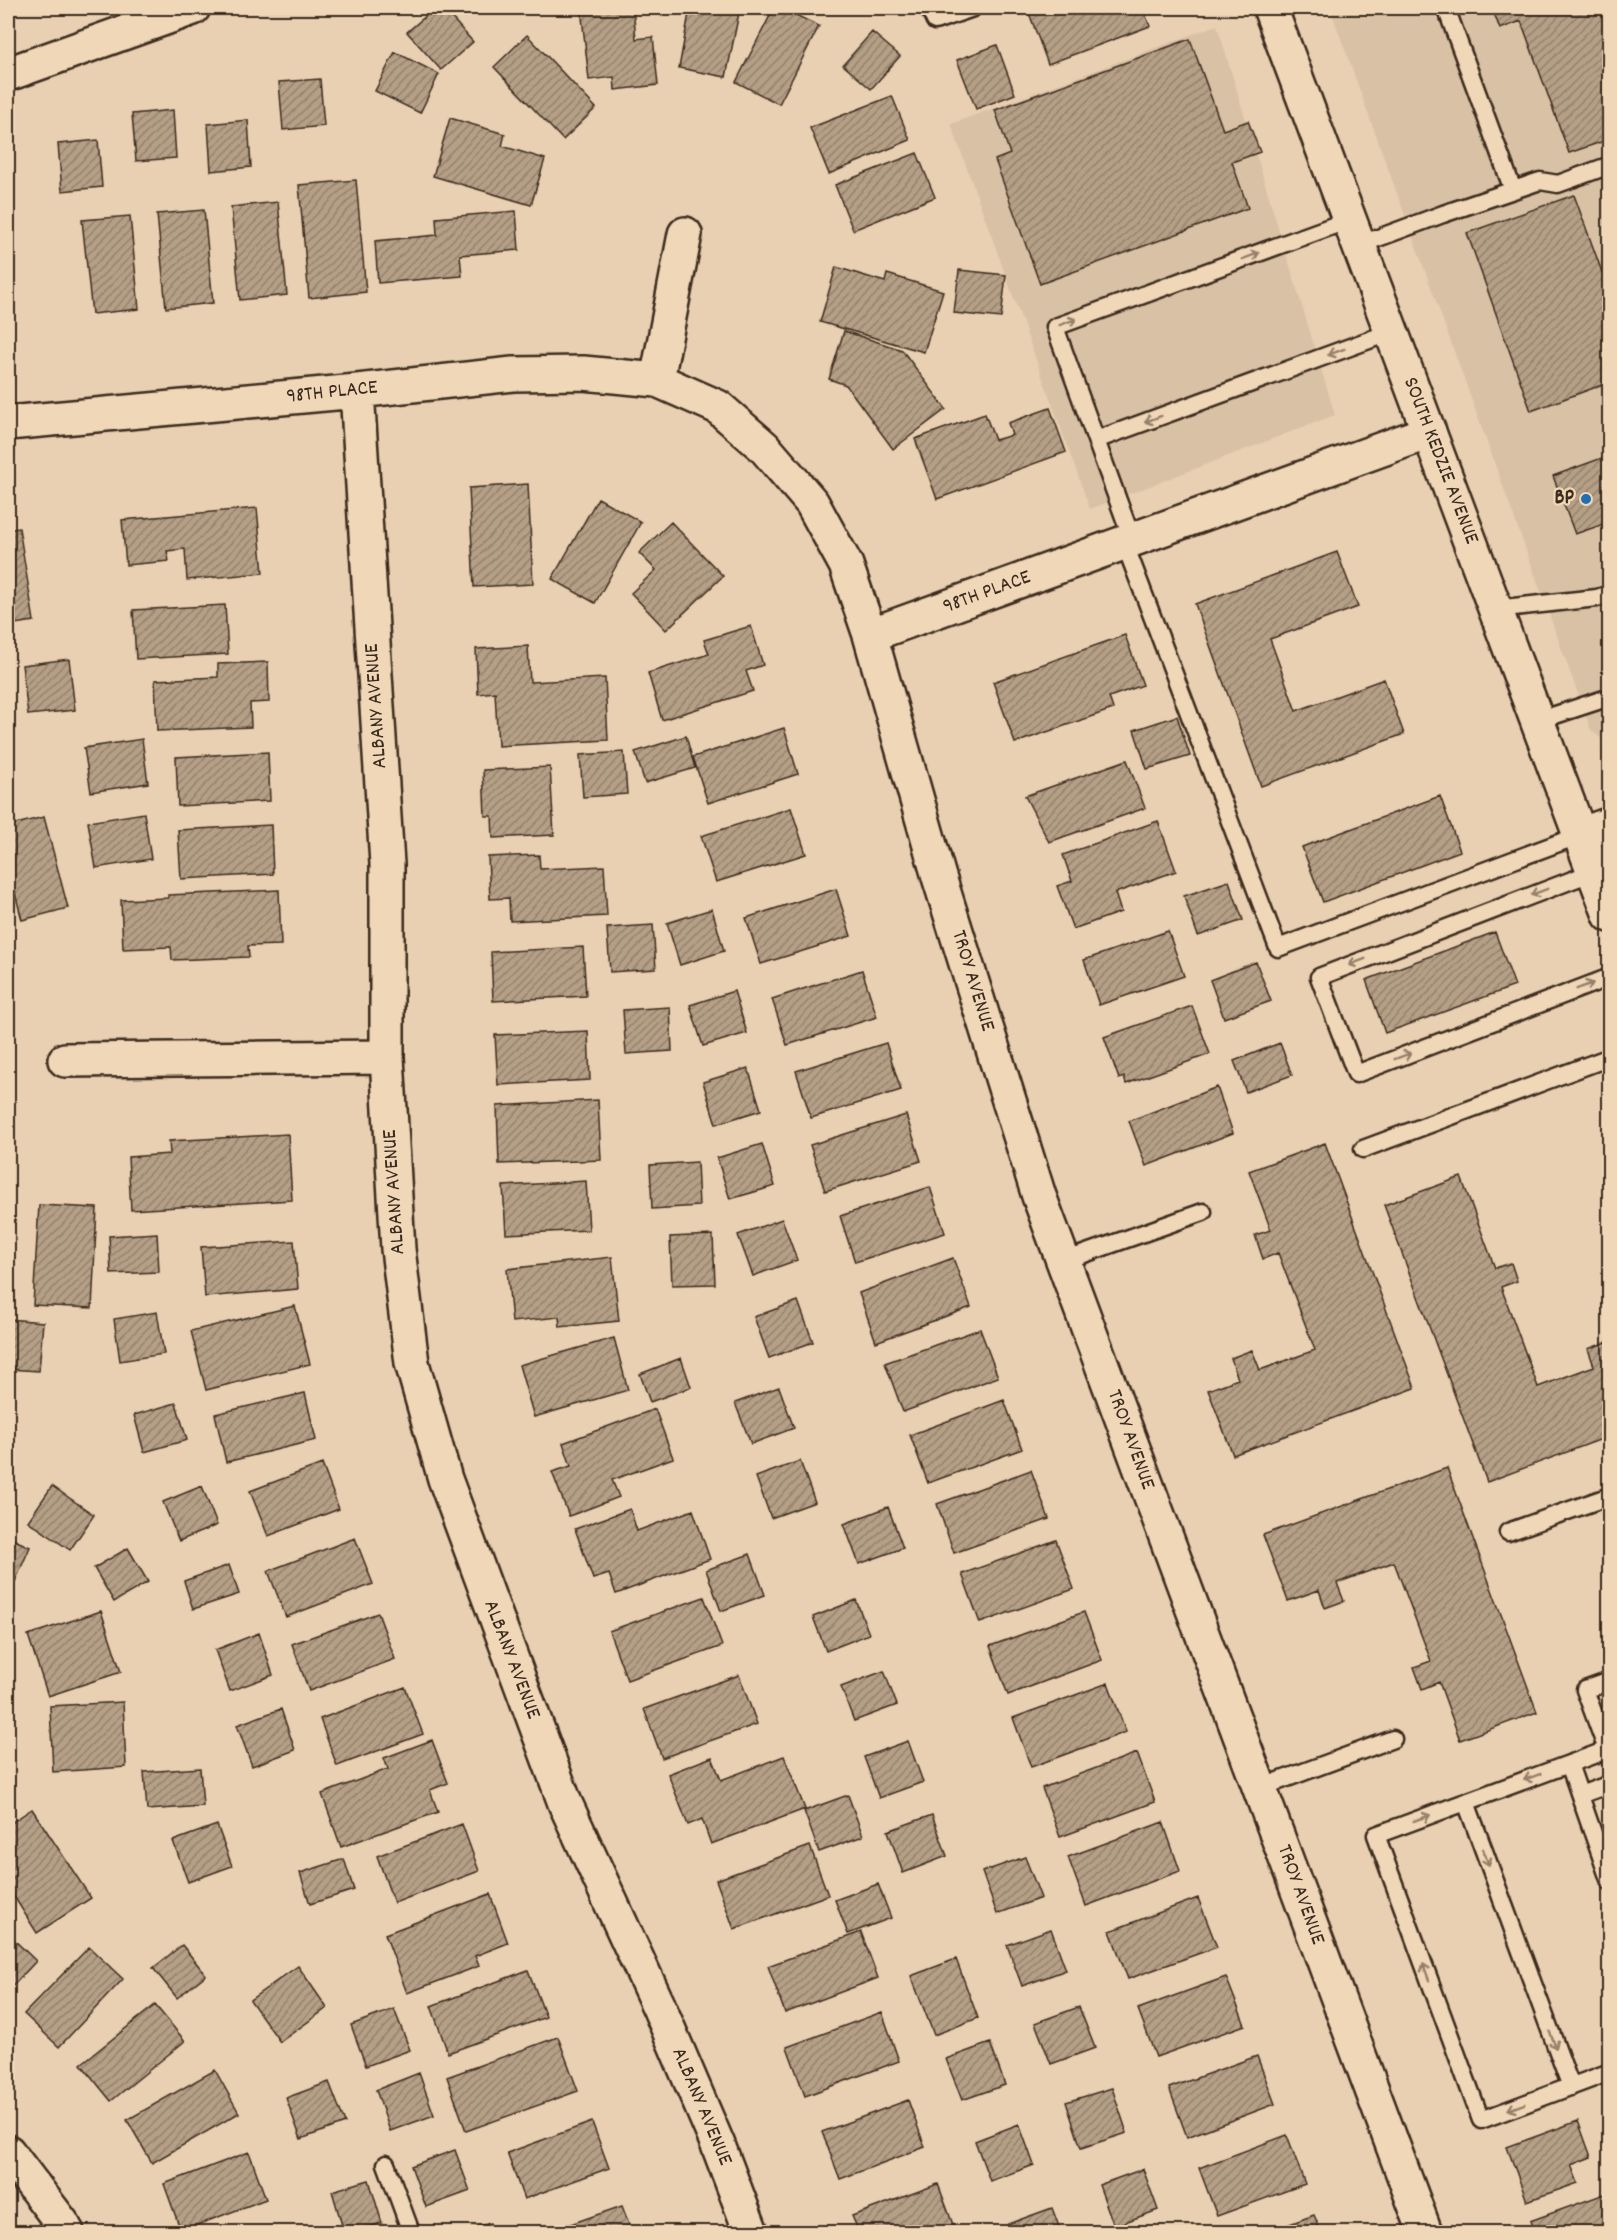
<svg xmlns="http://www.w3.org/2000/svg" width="1617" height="2240" font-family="Dekko,sans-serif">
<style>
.built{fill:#d9c1a5}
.building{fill:url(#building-hatch);stroke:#3b2a1e;stroke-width:1.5}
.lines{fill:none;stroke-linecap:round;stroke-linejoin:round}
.service-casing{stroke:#3b2a1e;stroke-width:21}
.minor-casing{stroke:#3b2a1e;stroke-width:38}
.tertiary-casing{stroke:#3b2a1e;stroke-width:38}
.secondary-casing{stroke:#3b2a1e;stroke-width:38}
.service{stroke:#f0d7b8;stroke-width:16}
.minor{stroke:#f0d7b8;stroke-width:33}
.tertiary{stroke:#f0d7b8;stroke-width:33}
.secondary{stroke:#f0d7b8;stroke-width:33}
.oneway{stroke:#96806b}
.poi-dot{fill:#1f6fb2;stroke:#f0d7b8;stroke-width:2}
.labels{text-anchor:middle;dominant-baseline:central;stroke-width:4.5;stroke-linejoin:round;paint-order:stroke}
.street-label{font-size:21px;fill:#3b2a1e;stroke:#f0d7b8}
.poi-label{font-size:21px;font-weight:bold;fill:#3b2a1e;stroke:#f0d7b8;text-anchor:end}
</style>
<defs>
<pattern id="building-hatch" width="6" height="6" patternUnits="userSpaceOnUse" patternTransform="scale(1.5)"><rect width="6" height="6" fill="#b59f86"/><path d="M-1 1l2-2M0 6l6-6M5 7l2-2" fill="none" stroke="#94826d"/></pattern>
</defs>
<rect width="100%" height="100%" fill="#e9d0b2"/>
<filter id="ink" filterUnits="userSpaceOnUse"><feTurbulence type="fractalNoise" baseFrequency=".0167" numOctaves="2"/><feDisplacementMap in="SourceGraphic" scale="12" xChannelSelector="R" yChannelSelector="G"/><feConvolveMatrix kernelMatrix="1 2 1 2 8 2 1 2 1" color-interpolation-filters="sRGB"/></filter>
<g filter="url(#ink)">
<path class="built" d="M1330,8H1609V745L1591,730Z
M1217,25L1335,415L1090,509L951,124Z"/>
<path class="building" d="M435,8H443L473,42L441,70L407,32Z
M581,8H633L636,39L653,37L658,85L615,90L614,77L589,80Z
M690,8H740L726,77L679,68Z
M774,8H781L819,26L779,104L736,82Z
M1045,8H1153L1151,12L1145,14L1150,26L1048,64L1029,13Z
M1492,8H1610V139L1569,153L1521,21L1500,29Z
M872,32L900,56L871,89L843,65Z
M527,35L596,108L563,140L494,67Z
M1190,39L1223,130L1248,121L1260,152L1232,162L1248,208L1040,284L995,160L1010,154L995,110Z
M997,45L1015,94L976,109L957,60Z
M395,52L439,74L420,113L375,91Z
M320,79L324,126L283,130L279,82Z
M892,96L910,140L829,174L810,128Z
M173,110L176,158L136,161L132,114Z
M450,118L505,134L502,146L545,159L531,205L433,176Z
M248,120L251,167L211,171L208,124Z
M98,140L102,187L62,191L58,144Z
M917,153L935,197L853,230L835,185Z
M356,180L366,292L309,298L299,185Z
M1574,195L1610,294V382L1531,411L1467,233Z
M278,202L287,295L240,300L231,207Z
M204,210L213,303L166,308L157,214Z
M516,211L519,250L460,255L462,276L378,283L375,241L437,235L436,218Z
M130,216L139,309L92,314L82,220Z
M836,267L885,282L887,274L943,291L924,352L820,322Z
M959,270L1006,275L1001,318L954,313Z
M844,331L902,350L946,409L893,449L846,385L829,379Z
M1050,408L1066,452L937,499L915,439L985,414L995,440L1012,435L1008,423Z
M1610,455V522L1575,534L1553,476Z
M528,484L533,584L474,587L469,488Z
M598,498L641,522L595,603L552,579Z
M257,508L263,573L187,580L185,549L167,551L169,561L126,565L122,520Z
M671,522L723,576L666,630L631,593L656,570L639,553Z
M19,528L34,621L8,625V530Z
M1337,552L1358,607L1270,639L1296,711L1384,679L1404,734L1261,786L1195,604Z
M225,605L228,654L136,659L133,610Z
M751,626L763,665L746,671L753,691L662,720L648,673L709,654L704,640Z
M1125,635L1143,685L1109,697L1113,709L1015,743L993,682Z
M528,646L530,682L605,678L608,740L498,746L495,692L478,694L476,649Z
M69,659L75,710L28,715L22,665Z
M268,662L269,702L250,703L251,727L157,731L155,680L218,677V664Z
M1177,716L1190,756L1147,769L1134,730Z
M784,728L798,774L708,803L693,757Z
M686,736L695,768L645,783L635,752Z
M142,739L148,783L91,792L84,748Z
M268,752L270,801L178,806L176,757Z
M624,752L627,794L583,797L580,755Z
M1127,760L1145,808L1049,842L1025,796Z
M550,767L554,835L493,838L492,816H485L483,770Z
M1440,796L1460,851L1323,902L1302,847Z
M791,808L806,854L716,882L701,836Z
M144,813L151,859L96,868L88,822Z
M44,817L68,908L22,920L8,866V826Z
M1158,821L1176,871L1115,893L1121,912L1073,929L1057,886L1072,881L1063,855Z
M271,825L273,874L181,879L178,830Z
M539,855L540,869L604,866L607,916L510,921L509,898L490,899L488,857Z
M1229,881L1243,920L1198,936L1184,896Z
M836,889L851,936L761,964L746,918Z
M279,890L281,945L248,946L249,957L172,960L171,947L123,949L121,900L168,898V895Z
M712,909L724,951L680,965L667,923Z
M653,925L656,969L610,972L607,928Z
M1168,931L1184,976L1099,1005L1084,960Z
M1495,932L1515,986L1385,1033L1366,980Z
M583,947L586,996L493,1001L491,952Z
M1256,962L1271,1001L1224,1018L1210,980Z
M862,970L877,1017L787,1045L772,999Z
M734,991L747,1033L703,1046L690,1005Z
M1192,1006L1210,1054L1126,1084L1124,1077L1119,1079L1104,1037Z
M670,1007L672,1051L626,1054L623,1010Z
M588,1031L590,1080L498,1085L495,1035Z
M886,1043L901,1090L811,1118L796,1071Z
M1280,1043L1292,1075L1246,1092L1234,1061Z
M748,1068L761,1110L716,1124L703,1082Z
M1217,1087L1233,1133L1146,1166L1129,1121Z
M598,1100L601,1160L499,1164L497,1106Z
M906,1115L921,1161L825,1191L810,1145Z
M288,1134L292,1200L131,1210L128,1157L170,1154L169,1141Z
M1325,1143L1415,1388L1233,1455L1208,1390L1238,1379L1231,1358L1252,1350L1260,1370L1315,1350L1278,1253L1263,1259L1255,1235L1271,1230L1249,1171Z
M762,1144L775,1186L730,1199L717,1158Z
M697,1162L699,1206L652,1209L650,1165Z
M1461,1177L1495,1268L1511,1263L1517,1281L1501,1287L1538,1387L1594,1366L1588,1349L1607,1342L1610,1347V1436L1487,1482L1384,1205Z
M586,1181L589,1230L506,1234L503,1186Z
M930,1187L945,1233L855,1262L840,1216Z
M39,1205L97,1208L92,1308L33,1305Z
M782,1219L797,1260L753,1276L738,1235Z
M157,1233L159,1272L111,1274L109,1236Z
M713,1235L715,1284L672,1285L670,1237Z
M294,1241L298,1289L205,1297L201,1247Z
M612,1257L619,1321L560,1327L559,1317L512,1322L507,1269Z
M953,1258L971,1307L876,1342L859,1293Z
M798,1301L813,1342L769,1358L754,1317Z
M295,1306L310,1364L206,1390L191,1331Z
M157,1312L164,1354L120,1361L114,1319Z
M8,1319L43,1322L39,1371L8,1369Z
M980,1329L998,1377L903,1412L885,1363Z
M614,1338L628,1390L534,1417L519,1365Z
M681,1358L691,1387L650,1402L640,1374Z
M779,1387L794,1428L751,1444L735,1403Z
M305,1393L316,1440L226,1462L215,1414Z
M1004,1400L1022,1449L928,1483L910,1435Z
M176,1403L187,1440L144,1452L134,1415Z
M655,1409L673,1458L612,1480L619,1497L569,1516L552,1472L571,1466L563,1443Z
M800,1461L815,1502L771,1518L756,1477Z
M322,1464L339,1509L268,1536L250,1491Z
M1447,1468L1537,1712L1460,1740L1439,1682L1422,1689L1414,1667L1431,1661L1394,1562L1337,1583L1344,1601L1325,1608L1319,1590L1288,1601L1263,1535Z
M1031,1470L1049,1519L954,1553L937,1504Z
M52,1486L94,1515L70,1550L28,1521Z
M202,1486L217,1525L179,1541L163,1502Z
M888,1507L903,1548L859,1564L844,1524Z
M630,1509L637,1531L693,1510L710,1559L616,1594L609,1574L593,1579L575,1529Z
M8,1537L30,1547L8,1598Z
M355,1538L373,1584L286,1617L268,1571Z
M1056,1540L1074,1589L980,1623L962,1574Z
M128,1548L148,1582L114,1602L94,1568Z
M750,1554L765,1595L721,1611L706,1570Z
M229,1565L239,1594L193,1609L184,1581Z
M704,1597L722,1646L627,1680L609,1631Z
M856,1600L869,1634L826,1651L813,1617Z
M101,1611L121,1672L48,1696L28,1635Z
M1084,1612L1102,1660L1008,1695L990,1646Z
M378,1613L395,1659L309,1691L292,1644Z
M259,1633L273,1675L230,1691L215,1650Z
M884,1671L897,1705L854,1721L841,1687Z
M739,1675L757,1724L662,1758L644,1709Z
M1108,1683L1126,1732L1031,1767L1013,1718Z
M405,1687L423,1734L337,1766L320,1719Z
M123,1702L126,1767L53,1772L50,1706Z
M281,1709L295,1750L252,1766L237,1725Z
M432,1740L448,1783L430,1790L438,1812L341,1847L322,1794L388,1769L384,1758Z
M908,1741L923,1782L879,1798L864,1757Z
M1137,1753L1155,1802L1060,1837L1042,1788Z
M784,1756L805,1809L711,1844L702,1819L688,1825L668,1774L712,1757L721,1780Z
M200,1768L203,1806L147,1810L144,1772Z
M848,1795L863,1836L819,1852L804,1811Z
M32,1809L91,1898L37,1933L8,1887V1882L13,1879L8,1870V1825Z
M932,1815L947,1856L903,1873L888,1831Z
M1163,1822L1180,1871L1086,1906L1068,1857Z
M462,1824L479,1871L394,1903L377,1856Z
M217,1825L232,1866L188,1882L173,1841Z
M810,1846L828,1895L734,1929L716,1880Z
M1025,1857L1041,1898L997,1914L982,1872Z
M344,1859L354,1890L310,1904L300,1873Z
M878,1884L891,1918L848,1934L835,1900Z
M490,1894L508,1943L475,1956L479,1966L407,1993L385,1934Z
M1198,1898L1217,1947L1128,1979L1110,1931Z
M1051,1929L1066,1970L1022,1986L1007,1945Z
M861,1932L878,1978L785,2013L768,1966Z
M8,1934L36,1961L8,1991Z
M182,1945L206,1975L177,1998L153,1968Z
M89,1947L123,1979L59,2047L24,2014Z
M956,1959L978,2018L934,2035L911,1976Z
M298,1966L327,2008L280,2042L250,2000Z
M528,1970L546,2017L448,2053L431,2006Z
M1226,1977L1245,2025L1156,2057L1138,2009Z
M155,2005L185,2041L111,2101L81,2064Z
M1079,2007L1095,2048L1051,2064L1035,2023Z
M394,2009L410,2050L366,2066L351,2025Z
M882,2012L899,2061L805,2096L787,2047Z
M558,2037L578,2091L466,2131L447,2077Z
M990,2043L1005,2085L962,2100L946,2059Z
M1257,2056L1275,2104L1187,2137L1169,2088Z
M215,2070L239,2113L152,2163L127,2120Z
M419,2073L434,2115L390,2131L376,2090Z
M329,2082L345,2123L301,2139L286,2098Z
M1112,2088L1127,2133L1081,2148L1066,2102Z
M908,2100L925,2147L840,2179L822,2132Z
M1578,2121L1591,2157L1571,2165L1578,2183L1527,2201L1507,2147Z
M592,2122L609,2168L524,2199L507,2153Z
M1019,2124L1034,2165L990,2181L975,2141Z
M1287,2135L1305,2184L1217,2216L1199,2168Z
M455,2150L470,2191L426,2207L411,2166Z
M249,2152L266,2199L181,2231L164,2184Z
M1143,2169L1158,2210L1114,2226L1099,2185Z
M369,2180L382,2223L351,2232H344L332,2191Z
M938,2184L955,2230L949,2232H859L852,2216Z
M1610,2192V2232H1534L1530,2221Z
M622,2206L632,2232H548Z
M1052,2208L1061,2232H1012L1008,2224Z
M1314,2215L1321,2232H1268Z
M490,2223L493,2232H463Z"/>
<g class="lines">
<g class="service-casing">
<path id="service" d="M929,8L935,21L973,8
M1446,8L1513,190
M1349,220L1055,327L1096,440L1391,332
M1359,245L1443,214L1540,181L1558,184L1610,165
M1096,440L1132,539
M1124,542L1278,948L1580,835
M1495,609L1597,598L1610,594
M1537,721L1610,697
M1593,872L1319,977L1356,1074L1610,977
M1363,1149L1610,1057
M1064,1261L1203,1212
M1508,1532L1610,1496
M1610,1681L1585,1690L1610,1758
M1607,1750L1376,1835L1481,2120L1610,2072
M1569,1764L1610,1882
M1260,1788L1393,1739
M1580,1795L1610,1784
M1466,1802L1571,2087
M386,2164L411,2232"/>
</g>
<g class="minor-casing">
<path id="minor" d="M657,380L685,234
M357,391L387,864V1057L398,1249L412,1363L445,1479L565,1803L659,2007L718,2145L751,2232
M8,423L357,391L513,374L583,373L657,380L718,407L764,447L812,503L846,565L870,635L939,877L1039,1196L1425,2232
M870,635L1429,432
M1580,835L1610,824
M65,1060L387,1057
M8,2152L62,2223L67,2232"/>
</g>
<g class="tertiary-casing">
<path id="tertiary" d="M8,74L193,8"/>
</g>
<g class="secondary-casing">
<path id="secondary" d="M1270,8L1610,915"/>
</g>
<use href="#service" class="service"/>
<use href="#minor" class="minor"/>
<use href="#tertiary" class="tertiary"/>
<use href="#secondary" class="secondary"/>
</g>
<defs><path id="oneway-shaft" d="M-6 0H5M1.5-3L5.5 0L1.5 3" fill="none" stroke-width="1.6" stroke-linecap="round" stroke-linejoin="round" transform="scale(1.5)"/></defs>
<g class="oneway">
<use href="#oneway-shaft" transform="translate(1251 256) rotate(-20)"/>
<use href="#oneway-shaft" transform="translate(1068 322) rotate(-20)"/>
<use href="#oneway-shaft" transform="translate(1336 352) rotate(160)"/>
<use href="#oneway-shaft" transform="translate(1153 419) rotate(160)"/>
<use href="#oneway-shaft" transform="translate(1539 892) rotate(159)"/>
<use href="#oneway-shaft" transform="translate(1357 962) rotate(159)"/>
<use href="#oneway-shaft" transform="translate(1585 986) rotate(-21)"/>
<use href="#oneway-shaft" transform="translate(1403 1056) rotate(-21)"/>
<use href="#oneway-shaft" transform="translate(1532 1777) rotate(160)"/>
<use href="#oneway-shaft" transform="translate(1422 1818) rotate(-20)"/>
<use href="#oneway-shaft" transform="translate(1486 1857) rotate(70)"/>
<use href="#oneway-shaft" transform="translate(1426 1972) rotate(-110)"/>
<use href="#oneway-shaft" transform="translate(1553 2040) rotate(70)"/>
<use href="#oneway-shaft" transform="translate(1516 2107) rotate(160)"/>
</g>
</g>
<circle class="poi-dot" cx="1586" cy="499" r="6"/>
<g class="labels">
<g class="street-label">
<text transform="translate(332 393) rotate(-6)">98TH PLACE</text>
<text transform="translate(1440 461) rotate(69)">SOUTH KEDZIE AVENUE</text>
<text transform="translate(987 593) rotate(-20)">98TH PLACE</text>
<text transform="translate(377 706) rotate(-94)">ALBANY AVENUE</text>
<text transform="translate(972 981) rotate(73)">TROY AVENUE</text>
<text transform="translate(395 1192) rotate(-94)">ALBANY AVENUE</text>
<text transform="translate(1130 1440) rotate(70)">TROY AVENUE</text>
<text transform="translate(511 1660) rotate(69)">ALBANY AVENUE</text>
<text transform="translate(1300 1895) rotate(70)">TROY AVENUE</text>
<text transform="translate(701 2107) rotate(67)">ALBANY AVENUE</text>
</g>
<g class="poi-label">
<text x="1574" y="499">BP</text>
</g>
</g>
<rect width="1617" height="2240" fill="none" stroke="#f0d7b8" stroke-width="30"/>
<rect x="15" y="15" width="1587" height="2210" fill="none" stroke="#3b2a1e" stroke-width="2" filter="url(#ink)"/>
</svg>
